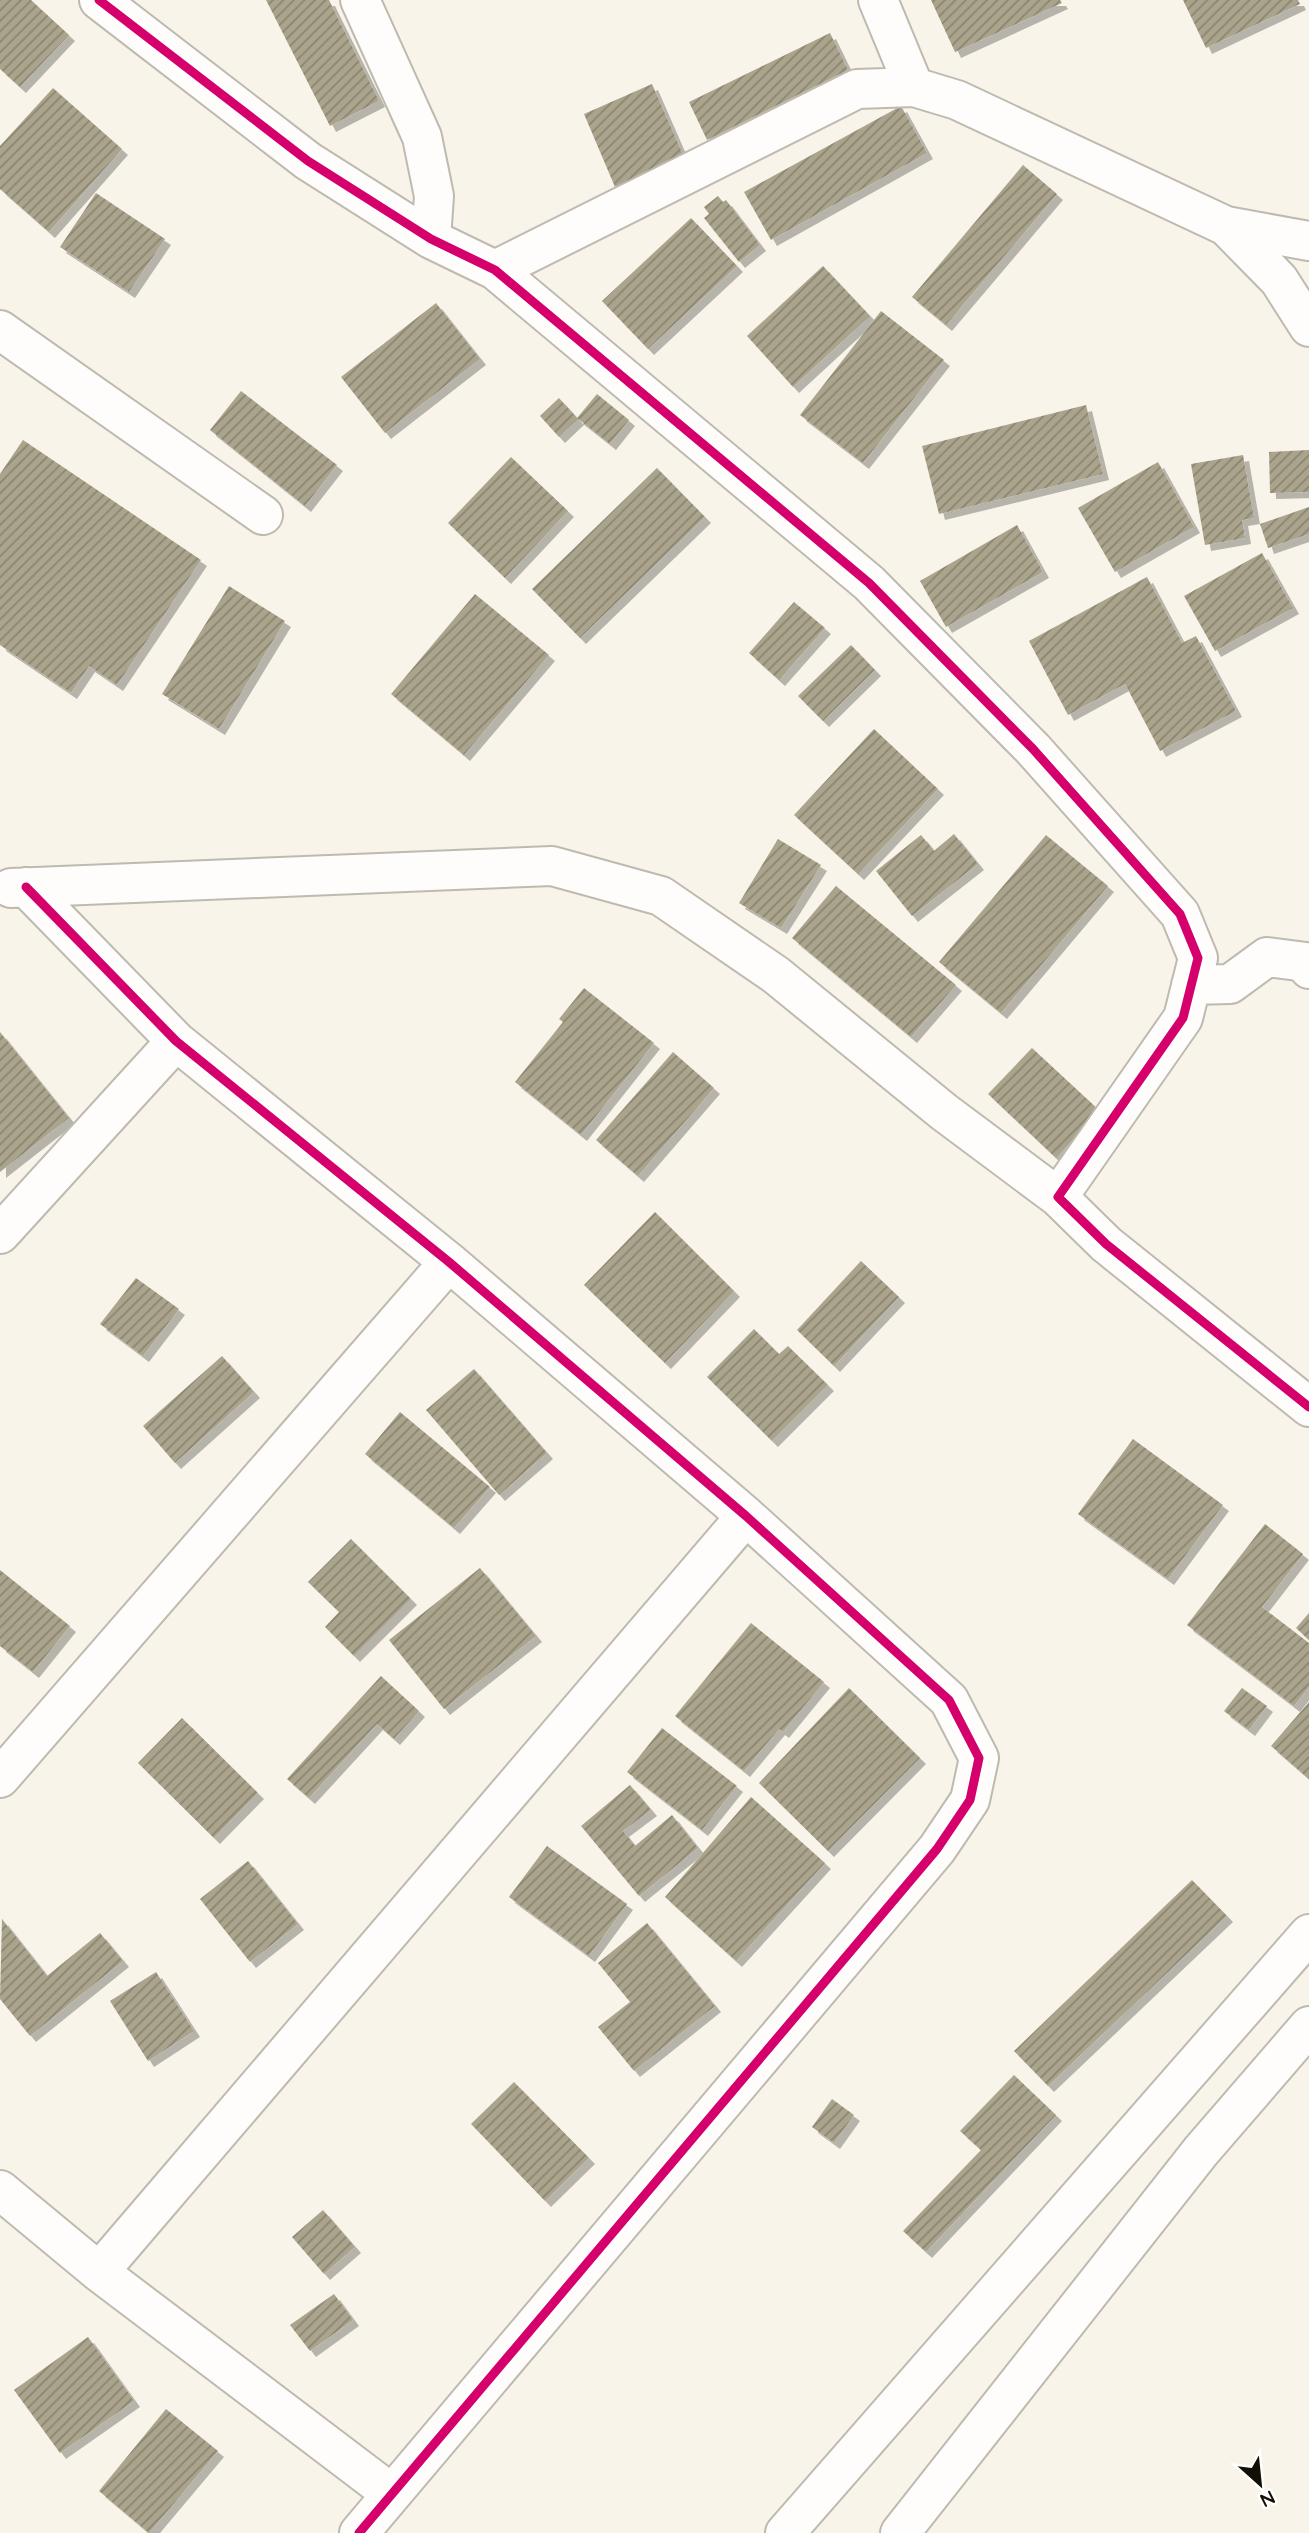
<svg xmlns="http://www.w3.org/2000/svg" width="1309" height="2533" font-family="Quicksand,sans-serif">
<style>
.building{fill:url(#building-hatch);filter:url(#shadow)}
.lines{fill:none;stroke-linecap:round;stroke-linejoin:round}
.minor-casing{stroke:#bebab0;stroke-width:42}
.major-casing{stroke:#bebab0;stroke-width:42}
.minor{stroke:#fefdfc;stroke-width:38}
.major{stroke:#fefdfc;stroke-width:38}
.cycleway-casing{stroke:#fff;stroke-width:13}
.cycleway{stroke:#d6006c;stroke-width:9}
</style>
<defs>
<pattern id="building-hatch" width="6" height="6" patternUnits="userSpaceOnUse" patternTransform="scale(1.75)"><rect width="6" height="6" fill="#aba48d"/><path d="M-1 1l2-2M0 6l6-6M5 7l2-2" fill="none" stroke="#8a8471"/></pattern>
<filter id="shadow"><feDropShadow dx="6" dy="6" stdDeviation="0" flood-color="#0004"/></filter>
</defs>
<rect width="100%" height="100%" fill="#f8f4e9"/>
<path class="building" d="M0,0H31L69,35L20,87L0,69Z
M266,0H329L379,101L330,126Z
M931,0H1060L1062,3L955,52Z
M1183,0H1298L1300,4L1206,48Z
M830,33L848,70L707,140L689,102Z
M652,84L684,157L615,187L584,114Z
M53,88L122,149L49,232L0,189V146Z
M901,106L927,153L771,240L744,192Z
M1023,165L1057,194L946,325L912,297Z
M96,193L165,239L129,292L60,247Z
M718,196L723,202L726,200L760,245L739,262L704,218L709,214L704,207Z
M691,218L737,266L648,349L602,301Z
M823,266L870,316L793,387L747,336Z
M436,303L480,359L385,433L341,377Z
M881,311L944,360L863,463L800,415Z
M241,391L337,465L305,506L210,430Z
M597,394L629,420L610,444L577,418Z
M559,398L578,419L559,437L540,416Z
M1086,405L1103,474L939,514L922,446Z
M23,440L201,560L117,685L89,666L71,693L0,645V474Z
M1309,450V492L1270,493L1269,452Z
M1243,455L1254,518L1242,520L1245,538L1205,545L1191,464Z
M511,457L568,511L505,578L448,523Z
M1158,462L1194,527L1115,572L1078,508Z
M657,468L705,517L580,638L532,589Z
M1309,507V534L1268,548L1260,524Z
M1017,525L1043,572L946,627L920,581Z
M1262,553L1293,608L1215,651L1184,596Z
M1147,577L1182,643L1196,636L1236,711L1160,751L1125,684L1068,715L1029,641Z
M229,586L285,621L219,729L162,694Z
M475,594L549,655L464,755L391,694Z
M794,602L825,628L779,680L749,653Z
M851,645L875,670L823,721L798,696Z
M874,729L938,789L858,874L794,815Z
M954,834L978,864L912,916L876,871L921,835L934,851Z
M1046,835L1108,886L1001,1013L939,962Z
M778,839L821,865L781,928L739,903Z
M836,886L956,985L911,1037L792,938Z
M584,988L654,1043L581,1135L515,1082L563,1022L559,1019Z
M0,1032L69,1118L0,1172Z
M1032,1048L1100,1111L1056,1158L988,1094Z
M673,1052L714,1088L638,1176L596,1140Z
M655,1212L734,1291L665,1363L584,1285Z
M861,1261L899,1297L834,1366L797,1330Z
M136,1278L179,1309L143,1356L100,1324Z
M754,1329L779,1354L788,1346L828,1385L772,1441L707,1377Z
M222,1356L254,1392L175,1463L143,1426Z
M474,1369L547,1453L499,1495L426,1410Z
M400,1412L490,1487L454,1528L365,1454Z
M1133,1439L1223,1505L1168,1579L1078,1514Z
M1265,1524L1303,1554L1262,1607L1309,1643V1687L1294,1706L1187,1625Z
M351,1539L411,1599L354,1656L325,1627L339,1612L308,1582Z
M480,1568L536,1636L444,1709L389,1640Z
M0,1570L70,1626L33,1672L0,1646Z
M1309,1613V1640L1296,1628Z
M751,1623L824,1682L783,1732L779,1729L744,1771L675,1716Z
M381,1676L419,1711L394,1739L377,1724L309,1798L287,1779Z
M849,1688L920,1758L828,1851L759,1783Z
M1242,1688L1267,1706L1249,1730L1224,1711Z
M1309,1702V1779L1271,1746Z
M182,1718L258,1793L214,1838L138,1763Z
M662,1728L737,1786L702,1830L627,1772Z
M630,1785L651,1810L623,1831L635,1846L672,1815L698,1848L639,1896L581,1826Z
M751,1797L825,1863L736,1961L665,1897Z
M547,1846L627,1904L589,1956L509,1897Z
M248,1861L298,1924L250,1962L200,1899Z
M1192,1880L1227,1916L1048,2086L1014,2051Z
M2,1919L47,1976L100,1933L123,1961L30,2036L0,1999Z
M647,1923L715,2006L634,2071L598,2027L630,2002L598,1963Z
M156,1972L194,2031L148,2061L110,2001Z
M1014,2075L1056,2115L926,2252L903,2231L981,2150L960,2131Z
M514,2082L589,2158L545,2201L471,2124Z
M832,2099L854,2115L834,2143L812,2127Z
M323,2210L355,2247L324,2274L292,2237Z
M334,2294L353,2320L310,2351L290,2325Z
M88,2337L134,2401L60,2453L14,2390Z
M166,2409L218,2451L149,2533L99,2491Z"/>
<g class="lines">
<g class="minor-casing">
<path id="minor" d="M99,0L308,161L431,239L495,270L869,583L1033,749L1180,914L1198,958L1183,1018L1058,1197L1106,1244L1309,1407
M360,0L422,137L434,196L431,239
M878,0L914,87
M1226,226L1309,241
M495,270L857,89L914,87L957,100L1226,226L1279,280L1309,327
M0,330L263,515
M26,887L176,1041L449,1262L746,1516L949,1700L979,1758L970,1800L937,1849L359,2533
M11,888L552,866L661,896L776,975L944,1112L1058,1197
M1191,985L1230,984L1267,957L1306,962L1309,969
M0,1234L176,1041
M0,1778L449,1262
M0,2190L99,2272L392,2494
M99,2272L746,1516"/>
</g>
<g class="major-casing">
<path id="major" d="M785,2533L1309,1934
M900,2533L1201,2151L1309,2026"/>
</g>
<use href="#minor" class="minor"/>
<use href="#major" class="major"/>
<g class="cycleway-casing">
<path id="cycleway" d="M99,0L308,161L431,239L495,270L869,583L1033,749L1180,914L1198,958L1183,1018L1058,1197L1106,1244L1309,1407
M26,887L176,1041L449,1262L746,1516L949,1700L979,1758L970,1800L937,1849L359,2533"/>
</g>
<use href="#cycleway" class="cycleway"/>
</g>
<g transform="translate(1260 2484) rotate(153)" stroke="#ffffff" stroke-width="5" paint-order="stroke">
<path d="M0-5L12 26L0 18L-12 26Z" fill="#130f04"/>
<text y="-10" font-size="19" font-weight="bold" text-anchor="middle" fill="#130f04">N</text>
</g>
</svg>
